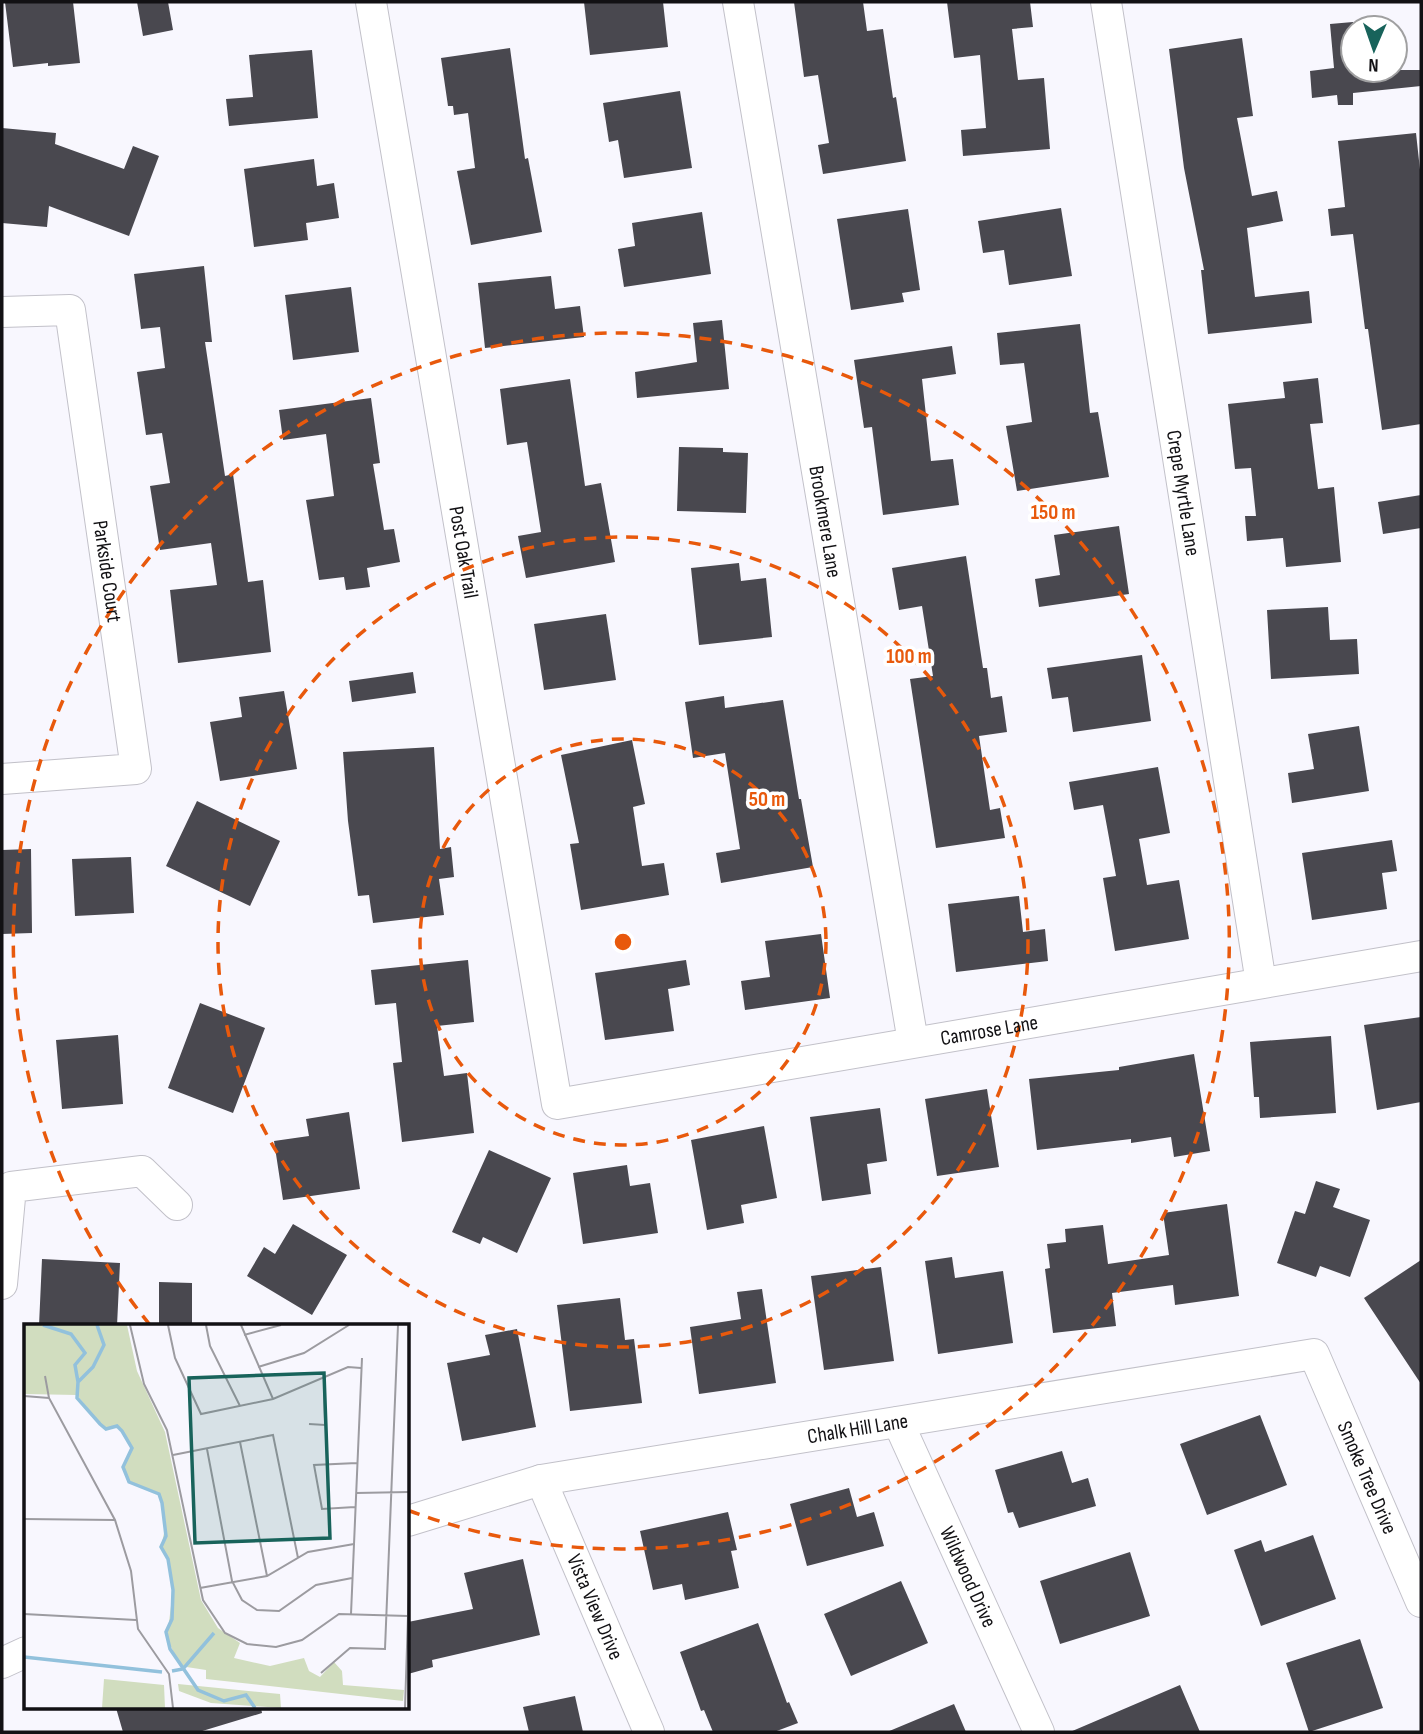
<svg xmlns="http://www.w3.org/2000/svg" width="1423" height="1734" font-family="'Sofia Sans Condensed',sans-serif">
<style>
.building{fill:#49484f}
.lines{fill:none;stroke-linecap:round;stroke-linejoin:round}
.minor-casing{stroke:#c2c1c9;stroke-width:32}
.minor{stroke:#fff;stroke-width:30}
.ring{fill:none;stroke:#e8590c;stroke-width:3.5;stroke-dasharray:12 9}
.labels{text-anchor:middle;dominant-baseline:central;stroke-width:7;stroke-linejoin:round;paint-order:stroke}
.street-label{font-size:21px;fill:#121114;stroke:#fff}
.inset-river{fill:none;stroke:#92c1dc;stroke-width:3.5}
.inset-road{fill:none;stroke:#9c9ba0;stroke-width:2}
.view{fill:#18635b;fill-opacity:0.15;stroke:#18635b;stroke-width:3.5}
.inset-edge{fill:none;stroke:#121114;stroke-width:3.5}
.centre{fill:#e8590c;stroke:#fff;stroke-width:3.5}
.ring-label{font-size:21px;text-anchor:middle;font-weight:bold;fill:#e8590c;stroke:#fff;stroke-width:7;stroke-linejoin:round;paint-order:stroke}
</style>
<rect width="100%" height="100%" fill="#f8f7fe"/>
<path class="building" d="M5,2H73L80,63L48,66V63L13,67Z
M137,2H168L173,30L143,36Z
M584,2H663L668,47L590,55Z
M794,2H863L867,31L883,29L893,98L896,97L906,161L823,174L818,145L829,143L818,75L804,77Z
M947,2H1030L1033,27L1012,29L1018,80L1044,78L1050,149L963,156L961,130L986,128L980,55L954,58Z
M1353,22V70H1421V86L1353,93V105H1338L1337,95L1312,98L1310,71L1334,68L1330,24Z
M1242,38L1253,116L1237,118L1252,196L1277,191L1283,221L1247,228L1255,297L1309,291L1312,323L1208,334L1201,270H1204L1184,168L1169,49Z
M510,48L525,159L528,158L542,232L471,245L457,171L475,168L468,113L454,115L453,106H448L441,58Z
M312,50L318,118L229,126L226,99L253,97L249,55Z
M680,91L692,168L624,178L618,140L609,142L603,103Z
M2,128L56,133L55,144L124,169L133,146L159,156L129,236L49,206L47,227L2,223Z
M1416,133L1421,179V424L1382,430L1368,329H1365L1353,234L1331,236L1328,209L1345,207L1338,141Z
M314,159L317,186L334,183L339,218L306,223L308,240L254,247L244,169Z
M1061,208L1072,276L1009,285L1004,250L983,253L978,221Z
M908,209L920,290L902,293L904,302L851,310L837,219Z
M702,212L711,274L624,287L618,249L635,246L632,223Z
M204,266L212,342H205L225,476L233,474L248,582L263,580L271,652L178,663L170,590L217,585L211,543L160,550L150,486L170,483L162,433L146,435L137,372L165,368L160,327L141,329L134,274Z
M551,276L555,309L580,306L584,337L485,348L478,283Z
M351,287L359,352L293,360L285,295Z
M722,320L729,389L637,398L635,372L697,362L693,323Z
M1080,324L1090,413L1098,412L1109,477L1017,491L1006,426L1032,422L1024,363L1000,365L997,333Z
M952,346L956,374L922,379L931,461L953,459L959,505L883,515L872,427L864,428L854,360Z
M1318,378L1323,423L1310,424L1318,489L1334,487L1341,562L1286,567L1283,538L1247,541L1245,516H1256L1251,468L1235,469L1228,404L1285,398L1283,382Z
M570,379L585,486L601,483L615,562L526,578L518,536L541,532L527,442L507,445L500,389Z
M371,398L380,463L373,464L384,530L394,529L400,562L367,568L370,587L346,590L344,577L319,580L306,500L334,496L326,434L283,440L279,410Z
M679,447L723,448V452L748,453L746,513L677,511Z
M1421,495V528L1383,534L1378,502Z
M1119,526L1129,594L1039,607L1035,579L1060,575L1054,535Z
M966,556L983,668H987L991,698L1002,696L1007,732L979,736L990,810L1000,808L1005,838L936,848L910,679L933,676L922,606L899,610L892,568Z
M739,563L741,581L766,578L772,637L699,645L691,568Z
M1328,607L1330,640L1357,639L1359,674L1271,679L1267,610Z
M606,614L616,680L544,690L534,624Z
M1142,655L1151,721L1073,732L1068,697L1052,699L1047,668Z
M413,672L416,693L352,702L349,681Z
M284,691L297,769L220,781L210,722L242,717L239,697Z
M724,696L725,708L783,700L799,799H801L813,867L721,883L716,853L740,849L725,753L693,758L685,702Z
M1359,726L1369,791L1292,803L1288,773L1314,769L1308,734Z
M632,740L645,804L633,807L642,866L664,863L669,895L581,910L570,844L579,843L561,755Z
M434,747L440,849L451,847L454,877L439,879L444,915L373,923L369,895L358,896L348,821L343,752Z
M1158,767L1170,833L1139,839L1147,885L1179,880L1189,939L1115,951L1103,878L1116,876L1103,805L1074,810L1069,782Z
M197,801L280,841L250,906L166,866Z
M1392,840L1397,871L1382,873L1387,909L1312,920L1302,853Z
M31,849L32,933L2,934V850Z
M131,857L134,913L75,916L72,859Z
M1019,896L1023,932L1045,929L1048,961L956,972L948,904Z
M821,934L830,998L745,1010L741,981L770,977L765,941Z
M468,960L474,1022L437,1026L444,1076L467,1073L474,1133L402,1142L393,1063L402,1062L396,1003L375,1005L371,970Z
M686,960L690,985L668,989L674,1031L605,1040L595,973Z
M200,1003L265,1028L233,1113L168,1088Z
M1421,1017V1102L1377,1110L1364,1025Z
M118,1035L123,1104L62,1109L56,1040Z
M1331,1036L1336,1113L1260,1118L1259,1097H1254L1250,1042Z
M1194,1054L1210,1151L1174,1157L1171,1137L1131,1143V1139L1037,1150L1029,1079L1119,1070V1067Z
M987,1089L999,1167L937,1176L925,1099Z
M880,1108L887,1161L867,1164L871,1194L822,1201L810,1117Z
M349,1112L360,1189L283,1200L274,1141L309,1136L306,1119Z
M764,1126L777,1198L741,1205L744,1223L707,1230L691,1140Z
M489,1150L551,1178L517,1253L483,1237L480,1244L452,1232Z
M627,1165L630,1186L650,1183L658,1233L583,1244L573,1173Z
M1316,1181L1340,1189L1333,1207L1370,1220L1350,1277L1320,1266L1316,1277L1277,1263L1295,1211L1305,1214Z
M1227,1204L1239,1296L1175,1305L1173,1285L1112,1293L1116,1326L1053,1333L1045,1269L1050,1268L1047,1244L1066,1242L1065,1229L1103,1225L1108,1264L1169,1255L1163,1213Z
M293,1224L347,1255L312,1315L247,1276L264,1247L275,1254Z
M952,1257L955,1278L1003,1271L1013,1343L938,1354L925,1261Z
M42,1259L120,1263L117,1326H39Z
M1421,1260V1384L1364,1298Z
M881,1267L894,1361L824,1370L811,1276Z
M159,1282L192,1283V1326H159Z
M762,1289L776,1383L699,1394L690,1327L741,1319L737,1292Z
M620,1298L625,1340L634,1339L642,1403L570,1411L557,1305Z
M517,1329L536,1427L462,1441L447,1363L490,1355L485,1335Z
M1260,1415L1287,1485L1207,1515L1180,1444Z
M1062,1451L1072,1483L1088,1478L1096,1506L1019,1528L1013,1512L1008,1513L995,1470Z
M849,1488L857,1517L874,1512L884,1546L807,1566L790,1504Z
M728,1512L737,1550L731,1551L739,1588L685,1600L682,1584L653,1590L640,1531Z
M1313,1535L1336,1599L1261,1626L1234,1550L1261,1540L1265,1552Z
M1130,1552L1150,1616L1060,1644L1040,1581Z
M523,1559L540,1635L432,1660L433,1667L408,1674V1622L473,1609L464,1573Z
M901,1581L928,1643L851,1676L824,1614Z
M758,1623L787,1703L789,1702L798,1723L774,1732H713L704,1710L701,1711L680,1652Z
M1360,1639L1383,1708L1309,1732L1286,1663Z
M1180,1685L1200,1732H1070Z
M575,1696L583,1732H529L523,1707Z
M954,1704L966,1732H887Z
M116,1708H261L262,1713L199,1732H123Z"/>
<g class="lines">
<g class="minor-casing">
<g id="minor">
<path id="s1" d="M371,2L557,1104L1421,956"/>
<path id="s2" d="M738,2L913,1042"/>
<path id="s3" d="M1106,2L1261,983"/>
<path id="s4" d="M2,312L70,310L136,769L2,779"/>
<path d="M2,1284L11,1187L142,1171L177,1205"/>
<path id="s5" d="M898,1422L1039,1732"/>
<path id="s6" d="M541,1480L649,1732"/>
<path id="s7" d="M408,1521L541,1480L1314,1354L1421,1602"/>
<path d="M2,1663L26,1652"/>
</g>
</g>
<use href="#minor" class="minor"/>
</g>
<g class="ring">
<circle cx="623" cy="942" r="203"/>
<circle cx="623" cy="942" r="405"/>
<path d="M150 1325A608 608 0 1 1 410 1511"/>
</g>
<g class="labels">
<g class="street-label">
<text stroke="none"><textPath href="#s3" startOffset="497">Crepe Myrtle Lane</textPath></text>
<text stroke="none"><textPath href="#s2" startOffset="527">Brookmere Lane</textPath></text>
<text stroke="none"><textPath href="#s1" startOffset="558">Post Oak Trail</textPath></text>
<text stroke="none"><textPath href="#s4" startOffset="332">Parkside Court</textPath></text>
<text stroke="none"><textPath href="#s1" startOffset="1556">Camrose Lane</textPath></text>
<text stroke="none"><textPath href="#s7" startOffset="460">Chalk Hill Lane</textPath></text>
<text stroke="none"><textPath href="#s7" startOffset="1057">Smoke Tree Drive</textPath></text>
<text stroke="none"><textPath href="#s5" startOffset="170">Wildwood Drive</textPath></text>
<text stroke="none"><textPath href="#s6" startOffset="138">Vista View Drive</textPath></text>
</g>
</g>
<g transform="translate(24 1324)">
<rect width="385" height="385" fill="#f8f7fe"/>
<path d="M0,1H103L113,47L141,108L177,276L194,304L216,319L210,334L246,342L280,334L285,347L296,353L310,338L318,347L319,361L380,366L379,377L182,355V346L156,342L143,314L149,266L144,235L137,223L142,200L135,170L105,158L99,143L108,124L98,107L93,102L82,105L76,100L53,71L0,70ZM80,355L140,361L141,384H78ZM154,360L256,370L257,384L187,379L155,367Z" fill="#d1ddbf"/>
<path class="inset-river" d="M19,1L47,10L61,29L51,41L54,58M73,1L80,21L69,43L54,58L53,74L76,100L82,105L93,102L98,107L108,124L99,143L105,158L135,170L138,179L142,212L137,223L144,235L149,266L148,295L142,308L146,325L174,366L200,377L222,371L231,384M0,333L138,348M148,347L159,345L190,309"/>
<path class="inset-road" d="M106,1L120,60L143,106L179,276L201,309L223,320L252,323L278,316L315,290L384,292M144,1L151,34L177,90L249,75L324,43L337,44M182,1L186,22L216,82M217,1L249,75M220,11L257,1M234,43L280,29L325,1M21,52L25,74L91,196L107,247L114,305L145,350L149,384M0,72L25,74M285,100L301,101L300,56M216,118L243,252M183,125L208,257L218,276L233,286L255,287L292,261L328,254M149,131L249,111L274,234M332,169L385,168M331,183L298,185L290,141L333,139M0,195L91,196M176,264L243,252L284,228L330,220M0,290L112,296M327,290L338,34M297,349L326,324L361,325L374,1M381,384L385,261"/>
<path class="view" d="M300,49L306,214L171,219L165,54Z"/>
<rect width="385" height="385" class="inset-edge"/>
</g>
<circle cx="623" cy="942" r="10" class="centre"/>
<g class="ring-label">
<text x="1053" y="519">150 m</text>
<text x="909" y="663">100 m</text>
<text x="767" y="806">50 m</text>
</g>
<rect width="1423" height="1734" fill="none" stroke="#121114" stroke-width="7"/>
<g transform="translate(1374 49) rotate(182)"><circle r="33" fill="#ffffff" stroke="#a0a0a1" stroke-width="2"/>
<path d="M0-5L12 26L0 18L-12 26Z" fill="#18635b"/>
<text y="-10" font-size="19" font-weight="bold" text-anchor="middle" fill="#121114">N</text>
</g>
</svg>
